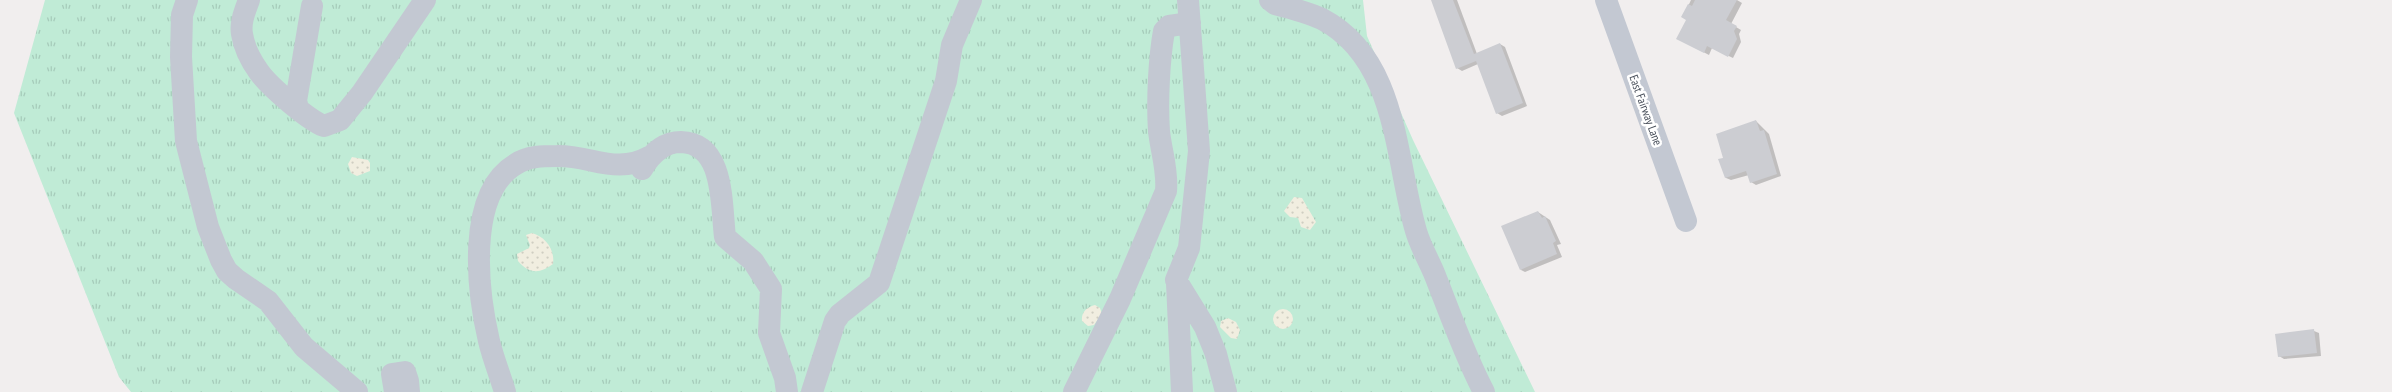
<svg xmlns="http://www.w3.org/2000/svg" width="2392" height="392" font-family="'PT Sans Narrow',sans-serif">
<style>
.grass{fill:url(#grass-tufts)}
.sand{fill:url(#sand-dots)}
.shadow{fill:#0003}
.building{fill:#cccdd2}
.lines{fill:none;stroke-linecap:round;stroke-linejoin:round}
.minor{stroke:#c3c8d2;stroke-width:22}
.labels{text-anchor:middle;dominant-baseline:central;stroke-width:5;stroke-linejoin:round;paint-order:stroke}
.street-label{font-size:12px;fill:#484f5a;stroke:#fff}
</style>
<defs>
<pattern id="grass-tufts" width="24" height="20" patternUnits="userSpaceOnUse" patternTransform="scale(1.25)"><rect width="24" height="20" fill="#c0ebd6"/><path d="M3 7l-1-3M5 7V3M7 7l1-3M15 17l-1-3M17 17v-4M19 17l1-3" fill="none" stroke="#a6cbba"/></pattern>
<pattern id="sand-dots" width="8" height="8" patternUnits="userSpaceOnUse" patternTransform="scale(1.25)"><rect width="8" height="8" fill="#f1eee0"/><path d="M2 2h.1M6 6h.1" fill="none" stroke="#d0cec2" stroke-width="1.8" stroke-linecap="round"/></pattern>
</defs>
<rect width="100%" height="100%" fill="#f1eeee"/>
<path class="grass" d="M45,0H1363L1367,36L1413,140L1535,392H131L119,377L14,113Z"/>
<path class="sand" d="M352,157L368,160L370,163V171L357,176L351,173L348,164Z
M1294,197L1302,198L1316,222L1310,230L1301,227L1298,218L1290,217L1284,211Z
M532,233C546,237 555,250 553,264C540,274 529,274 518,261L517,254L529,248L530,245L526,235Z
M1095,305L1100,308L1102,314L1094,325L1088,326L1082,321C1081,312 1087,307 1095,305Z
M1273 319a10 10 0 1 1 20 0a10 10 0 1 1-20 0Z
M1228,318L1236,322L1240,330L1237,339L1231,338L1220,327L1221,321Z"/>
<path class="shadow" d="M1434,0H1457L1477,54L1500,44L1505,47L1527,106L1502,116L1497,113L1478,64L1462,71L1457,68Z
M1691,0H1737L1742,3L1731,24L1741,30L1739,34L1741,42L1733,58L1712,48L1709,55L1678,39L1687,20L1683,17Z
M1756,121L1769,134L1781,176L1756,185L1751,182L1749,175L1731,180L1726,178L1720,160L1725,158Z
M1538,212L1550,220L1561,244L1557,245L1562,257L1525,272L1521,270Z
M2314,331L2319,333L2321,356L2284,359L2279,356Z"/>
<path class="building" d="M1431,0H1453L1474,54L1500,43L1523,103L1496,114L1476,61L1456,69Z
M1695,0H1737L1726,20L1737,26L1734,31L1737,39L1728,57L1707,46L1704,53L1676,39L1686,20L1681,17L1688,4L1692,6Z
M1756,120L1760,131L1764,130L1777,174L1750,183L1746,171L1725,178L1718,159L1723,158L1716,134Z
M1538,211L1542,218L1545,216L1556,241L1553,243L1557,254L1520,270L1501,226Z
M2314,329L2317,353L2278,357L2275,334Z"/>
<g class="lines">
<path class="minor" d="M187,0L182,15L181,57L186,141L208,227L221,260L227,271L236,279L268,301L304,347L357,392
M249,0C245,11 240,22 242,34C244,47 251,61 259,72C269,86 308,120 324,126L340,120L362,93L425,0
M1188,0L1199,151L1189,248L1176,280L1205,327L1216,354L1226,392
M1270,0L1275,4C1291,8 1307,12 1322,19C1398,59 1395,159 1416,231C1420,245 1428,259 1434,273C1450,313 1464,354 1484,392
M1606,0L1686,221
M298,108L296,101L312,6
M642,169C651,154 663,142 681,142C725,143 721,205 725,237L753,261L771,289L769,333L785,378L787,392
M1177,283L1182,392
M395,392L392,374L405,372L408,381L409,392
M505,392C500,375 493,358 489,341C478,294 465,194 516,164C528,156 543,156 557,156C590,155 616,175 649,157
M812,392L835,321L840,314L879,283L946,81L952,45L971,0
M1074,392L1120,299L1166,191C1168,170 1161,151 1159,131C1157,102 1159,59 1164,31L1169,26L1190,23"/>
</g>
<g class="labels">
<g class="street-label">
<text transform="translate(1646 110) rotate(70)">East Fairway Lane</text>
</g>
</g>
</svg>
